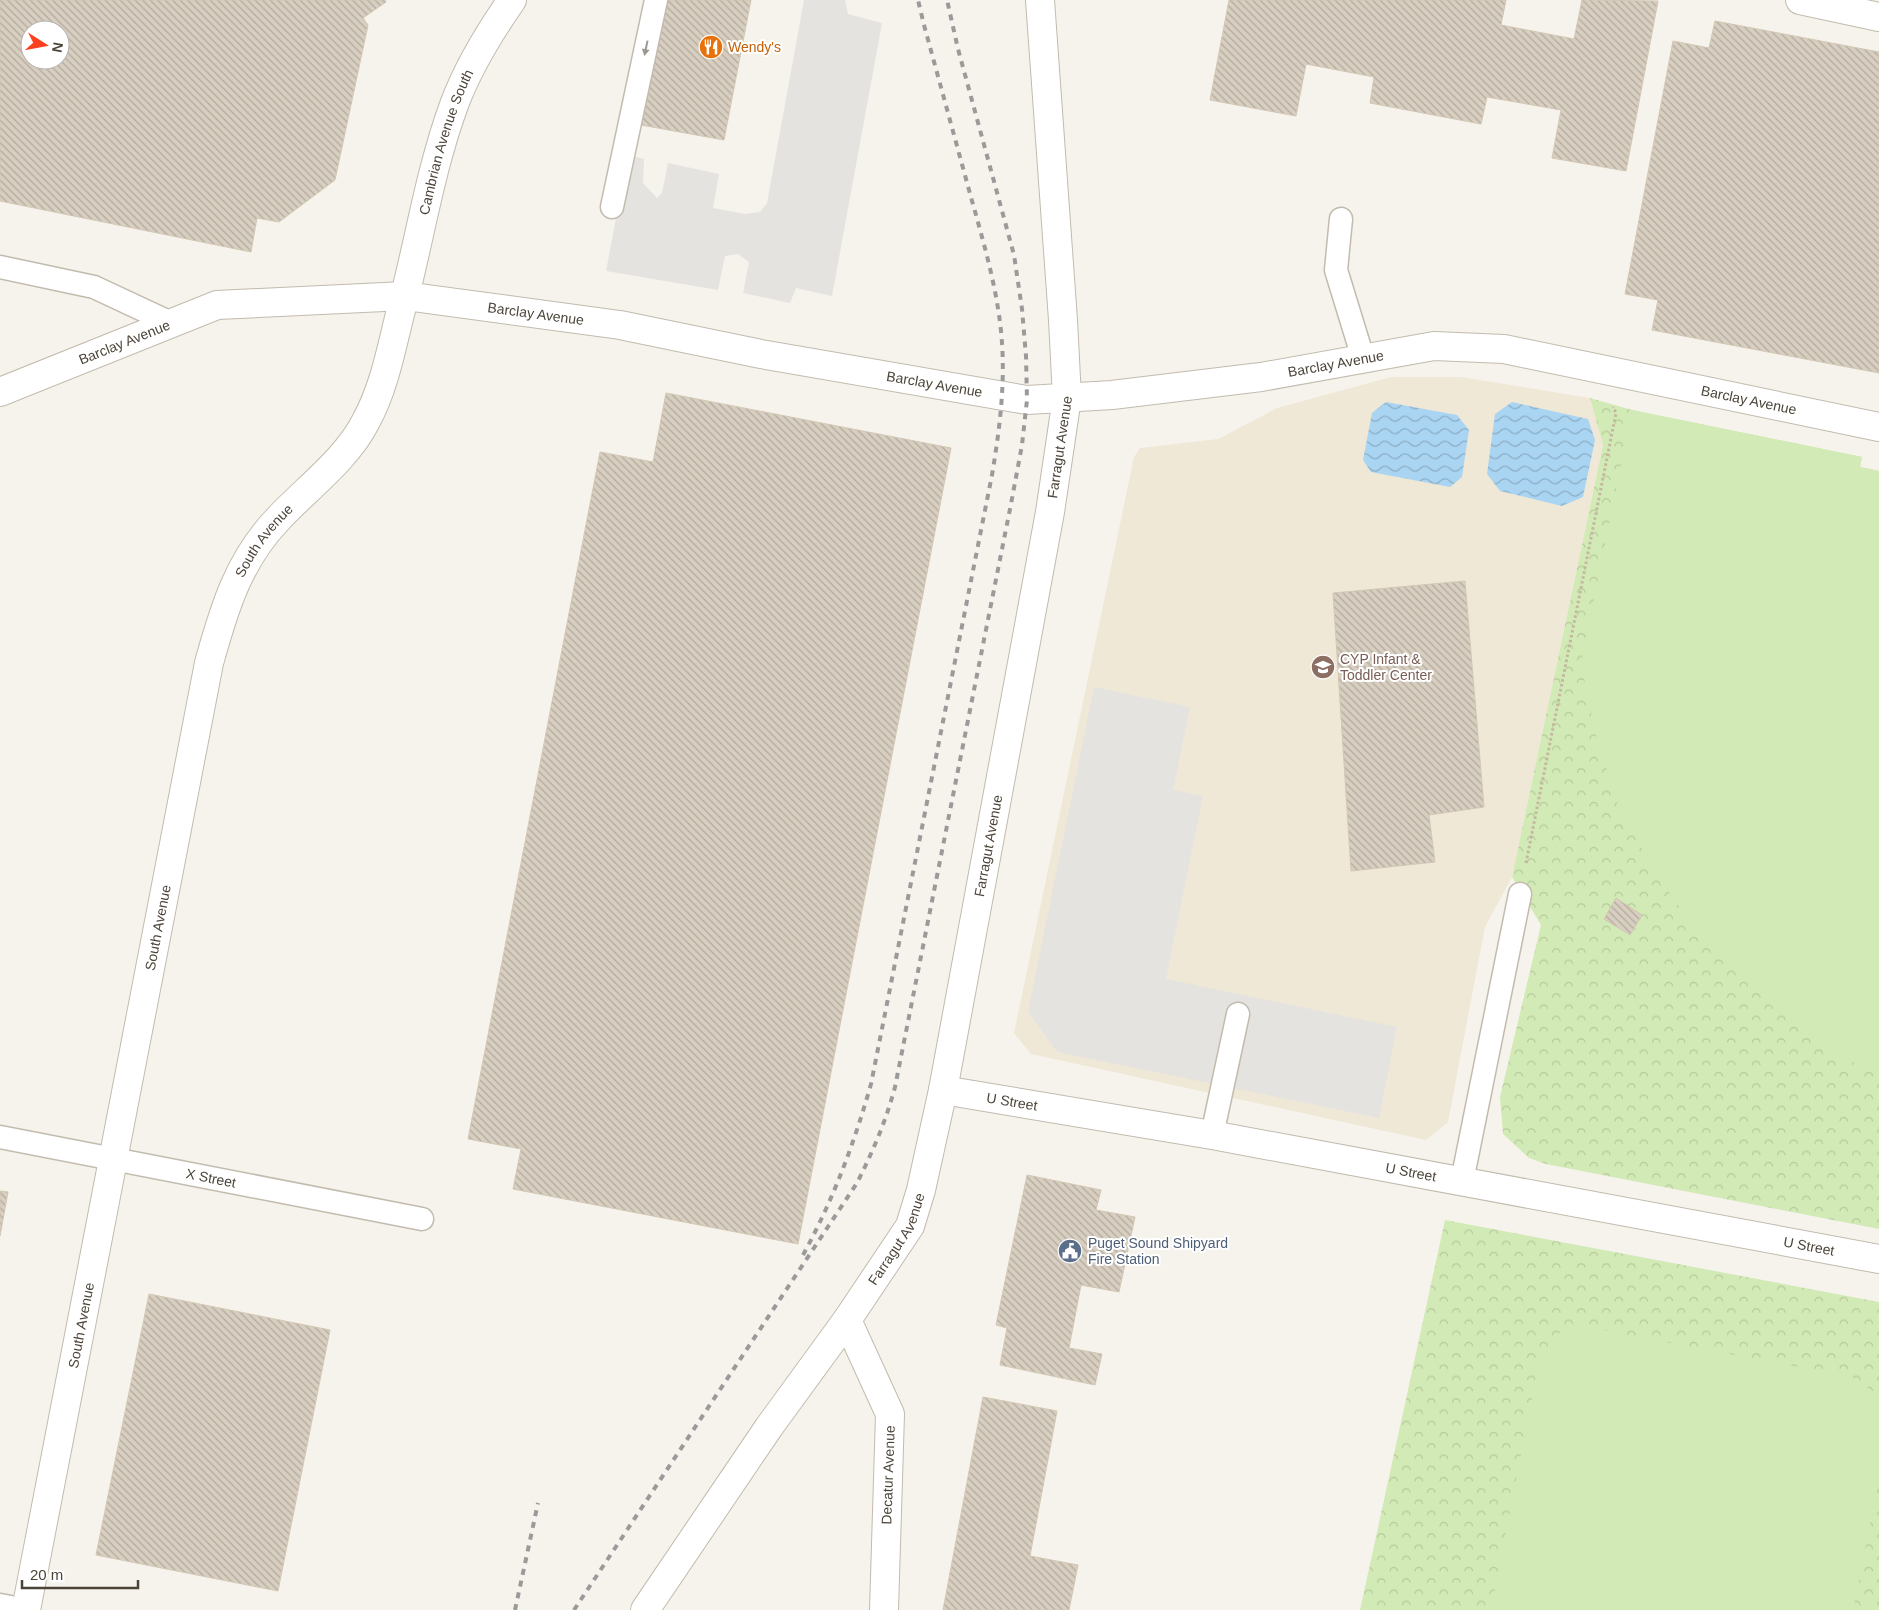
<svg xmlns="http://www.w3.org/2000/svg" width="1879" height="1610" font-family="Arial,sans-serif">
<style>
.education{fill:#efe8d6}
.park{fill:url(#park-crowns)}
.pitch{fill:#d2eab5}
.parking{fill:#e5e3e0}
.water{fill:url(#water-waves)}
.building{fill:url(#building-back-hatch);stroke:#d3c7b4;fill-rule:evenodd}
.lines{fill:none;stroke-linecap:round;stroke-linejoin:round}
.lane-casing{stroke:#c2bbae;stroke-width:25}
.street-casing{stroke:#c2bbae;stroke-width:30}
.path{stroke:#c4b79f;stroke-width:3;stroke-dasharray:2.5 2.5;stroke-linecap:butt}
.lane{stroke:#fff;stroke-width:22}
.street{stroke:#fff;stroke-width:28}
.rail{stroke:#9a9a9a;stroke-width:4;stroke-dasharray:6 6;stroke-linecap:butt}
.oneway{fill:#9c9892}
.labels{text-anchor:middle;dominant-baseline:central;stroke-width:4;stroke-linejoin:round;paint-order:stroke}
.food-label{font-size:14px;fill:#c56008;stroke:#fff;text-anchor:start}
.street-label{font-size:14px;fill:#4b4439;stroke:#fff}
.education-label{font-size:14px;fill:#785e54;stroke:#fff;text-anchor:start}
.service-label{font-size:14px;fill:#4e5e75;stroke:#fff;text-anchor:start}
</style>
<defs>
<pattern id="park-crowns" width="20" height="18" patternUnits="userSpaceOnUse" patternTransform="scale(1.25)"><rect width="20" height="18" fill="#d2eab5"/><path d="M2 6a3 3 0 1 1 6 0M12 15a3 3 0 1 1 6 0" fill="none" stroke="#b6ca9c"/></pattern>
<pattern id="water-waves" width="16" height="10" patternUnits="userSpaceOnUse" patternTransform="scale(1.25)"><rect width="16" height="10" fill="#a9d4f2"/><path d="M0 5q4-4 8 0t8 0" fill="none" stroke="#8caec5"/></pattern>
<pattern id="building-back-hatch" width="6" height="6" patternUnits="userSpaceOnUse" patternTransform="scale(1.25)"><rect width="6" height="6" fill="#d8cfc1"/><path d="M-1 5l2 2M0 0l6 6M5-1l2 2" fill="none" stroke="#b1aa9e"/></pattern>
</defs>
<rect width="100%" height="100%" fill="#f6f3ec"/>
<path class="education" d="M1391,377H1461L1590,398L1603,445L1512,877L1485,927L1448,1122L1426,1140L1031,1054L1014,1033L1134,457L1140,448L1218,439L1277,408Z"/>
<path class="park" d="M1590,398L1632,410L1862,457L1860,467L1879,471V1229L1546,1164L1529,1158L1503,1134L1500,1097L1541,925L1512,877L1603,445Z
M1445,1220L1879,1302V1610H1360Z"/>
<path class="pitch" d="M1632,410L1862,457L1860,467L1879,471V1075L1839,1055L1773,1007L1709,948L1661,881L1619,809L1596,736L1581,664Z
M1586,1327L1852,1377L1879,1395V1479L1853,1610H1491L1539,1361L1557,1334Z"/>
<path class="parking" d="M804,0H845L848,14L882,23L832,296L796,288L790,303L743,293L749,262L738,254L725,256L718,290L606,271L628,155L644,159L643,183L657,198L662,193L668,163L719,174L713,208L745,214L760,212L767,203Z
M1094,687L1190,707L1173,790L1203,796L1166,979L1397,1027L1379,1118L1057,1052L1028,1012Z"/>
<path class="water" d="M1386,402L1457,415L1469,430L1462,477L1450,487L1371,472L1363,460L1372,413Z
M1512,402L1588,419L1595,440L1583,497L1562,506L1500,491L1487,474L1495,414Z"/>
<path class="building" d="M0,0H385L386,2L363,18L368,25L335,180L279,222L257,218L251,252L0,201ZM30,30H60V60H30Z
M664,0H751L724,140L641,125Z
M1229,0H1506L1501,25L1574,39L1582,0L1658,1L1626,171L1552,158L1561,110L1487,97L1481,124L1370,103L1374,77L1306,64L1296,116L1210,100Z
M1715,21L1879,52V373L1652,330L1658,300L1625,294L1673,41L1709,48Z
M666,393L951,448L798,1244L513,1189L521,1149L468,1139L600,452L653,462Z
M1465,581L1484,807L1429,815L1435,862L1351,871L1333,593Z
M1616,898L1642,915L1630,935L1604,919Z
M1027,1175L1101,1190L1096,1210L1135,1217L1119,1292L1081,1285L1069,1348L1102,1354L1095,1385L1000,1365L1007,1328L996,1325Z
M0,1191L8,1192L0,1236Z
M149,1294L330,1330L278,1591L96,1555Z
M983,1397L1057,1411L1030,1556L1078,1565L1069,1610H943Z"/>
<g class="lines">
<g class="lane-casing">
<g id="lane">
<path d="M612,207L656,0"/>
<path d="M1341,219L1336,270L1363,358"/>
<path d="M0,267L94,287L171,323"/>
<path d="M1212,1135L1238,1014"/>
<path id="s1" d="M0,1137L422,1219"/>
<path d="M1462,1181L1520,894"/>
<path d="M0,1605L26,1610"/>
</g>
</g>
<g class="street-casing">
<g id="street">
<path d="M1800,0L1879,17"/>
<path id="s2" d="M0,392L217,305L405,296L620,325L761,354L1027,400L1112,395L1261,377L1434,346L1504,349L1879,427"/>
<path id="s3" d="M943,1090L1212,1135L1879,1259"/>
<path d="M847,1320L890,1414L884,1610"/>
<path id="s4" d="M26,1610L209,663C224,609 238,561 278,519C307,488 347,459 366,421C384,388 391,350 400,314C419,245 429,173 454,105C468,67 489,33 512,0"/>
<path id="s5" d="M645,1610L769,1427L847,1320L910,1226L921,1190L943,1090L1050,512L1067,398L1063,320L1040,0"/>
</g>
</g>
<path class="path" d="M1526,863L1616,413L1613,407"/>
<use href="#lane" class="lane"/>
<use href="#street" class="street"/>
<path class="rail" d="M803,1255C833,1200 854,1144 871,1084L992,475C1000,427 1006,380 1001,331C996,283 982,237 969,190C954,135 939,80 924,25L918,0
M515,1610L538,1503
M574,1610L857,1183C873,1151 886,1121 895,1087L1011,504L1022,445L1027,400L1026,356L1022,309L1014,255L958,49L947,0"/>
</g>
<defs><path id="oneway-solid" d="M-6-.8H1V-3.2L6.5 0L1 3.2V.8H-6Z" transform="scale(1.25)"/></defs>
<use class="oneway" href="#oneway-solid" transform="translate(646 48) rotate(102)"/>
<defs>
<g id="restaurant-disc" transform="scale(1.25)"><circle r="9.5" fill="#e8710a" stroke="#fff"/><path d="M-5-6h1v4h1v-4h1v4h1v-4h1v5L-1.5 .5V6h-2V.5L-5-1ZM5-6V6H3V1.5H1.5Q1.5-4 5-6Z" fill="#fff"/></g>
<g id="school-disc" transform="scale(1.25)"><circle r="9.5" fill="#8d6e63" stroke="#fff"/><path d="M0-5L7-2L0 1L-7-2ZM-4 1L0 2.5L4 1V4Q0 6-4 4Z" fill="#fff"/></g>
<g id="civic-disc" transform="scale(1.25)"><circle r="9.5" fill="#5c6f8a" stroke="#fff"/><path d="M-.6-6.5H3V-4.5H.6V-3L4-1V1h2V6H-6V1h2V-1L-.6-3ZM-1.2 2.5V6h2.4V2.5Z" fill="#fff"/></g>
</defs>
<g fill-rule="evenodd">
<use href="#restaurant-disc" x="711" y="47"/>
<use href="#school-disc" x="1323" y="667"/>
<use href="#civic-disc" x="1070" y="1251"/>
</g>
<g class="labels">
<g class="food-label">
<text x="728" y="47">Wendy's</text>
</g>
<g class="street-label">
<text stroke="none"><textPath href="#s4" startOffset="1549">Cambrian Avenue South</textPath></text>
<text stroke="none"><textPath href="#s2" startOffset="554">Barclay Avenue</textPath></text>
<text stroke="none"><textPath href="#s2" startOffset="134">Barclay Avenue</textPath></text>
<text stroke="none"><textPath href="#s2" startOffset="1364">Barclay Avenue</textPath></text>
<text stroke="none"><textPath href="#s2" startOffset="959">Barclay Avenue</textPath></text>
<text stroke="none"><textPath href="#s2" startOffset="1784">Barclay Avenue</textPath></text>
<text stroke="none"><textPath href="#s5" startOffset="1260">Farragut Avenue</textPath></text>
<text stroke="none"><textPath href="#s4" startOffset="1100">South Avenue</textPath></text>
<text stroke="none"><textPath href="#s5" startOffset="855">Farragut Avenue</textPath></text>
<text stroke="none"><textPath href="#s4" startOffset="695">South Avenue</textPath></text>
<text stroke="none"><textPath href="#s3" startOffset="70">U Street</textPath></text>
<text stroke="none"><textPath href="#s3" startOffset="475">U Street</textPath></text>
<text stroke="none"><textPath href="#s1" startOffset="215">X Street</textPath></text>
<text stroke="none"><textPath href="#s5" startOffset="449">Farragut Avenue</textPath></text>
<text stroke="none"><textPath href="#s3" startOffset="880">U Street</textPath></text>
<text stroke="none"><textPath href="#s4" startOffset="290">South Avenue</textPath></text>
<text transform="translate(888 1475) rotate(-88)">Decatur Avenue</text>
</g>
<g class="education-label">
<text x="1340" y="659">CYP Infant &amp;<tspan x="1340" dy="16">Toddler Center</tspan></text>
</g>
<g class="service-label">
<text x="1088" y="1243">Puget Sound Shipyard<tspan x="1088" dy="16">Fire Station</tspan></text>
</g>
</g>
<g transform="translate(45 45) rotate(101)"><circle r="24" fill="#ffffff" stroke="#b7b4b0"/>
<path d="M0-4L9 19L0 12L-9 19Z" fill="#fc3f1d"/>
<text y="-8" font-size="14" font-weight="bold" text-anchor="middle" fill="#4b4439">N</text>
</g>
<path d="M22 1580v8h116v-8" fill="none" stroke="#4b4439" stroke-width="2.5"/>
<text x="30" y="1580" font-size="15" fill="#4b4439" stroke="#ffffff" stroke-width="4" paint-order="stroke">20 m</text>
</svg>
